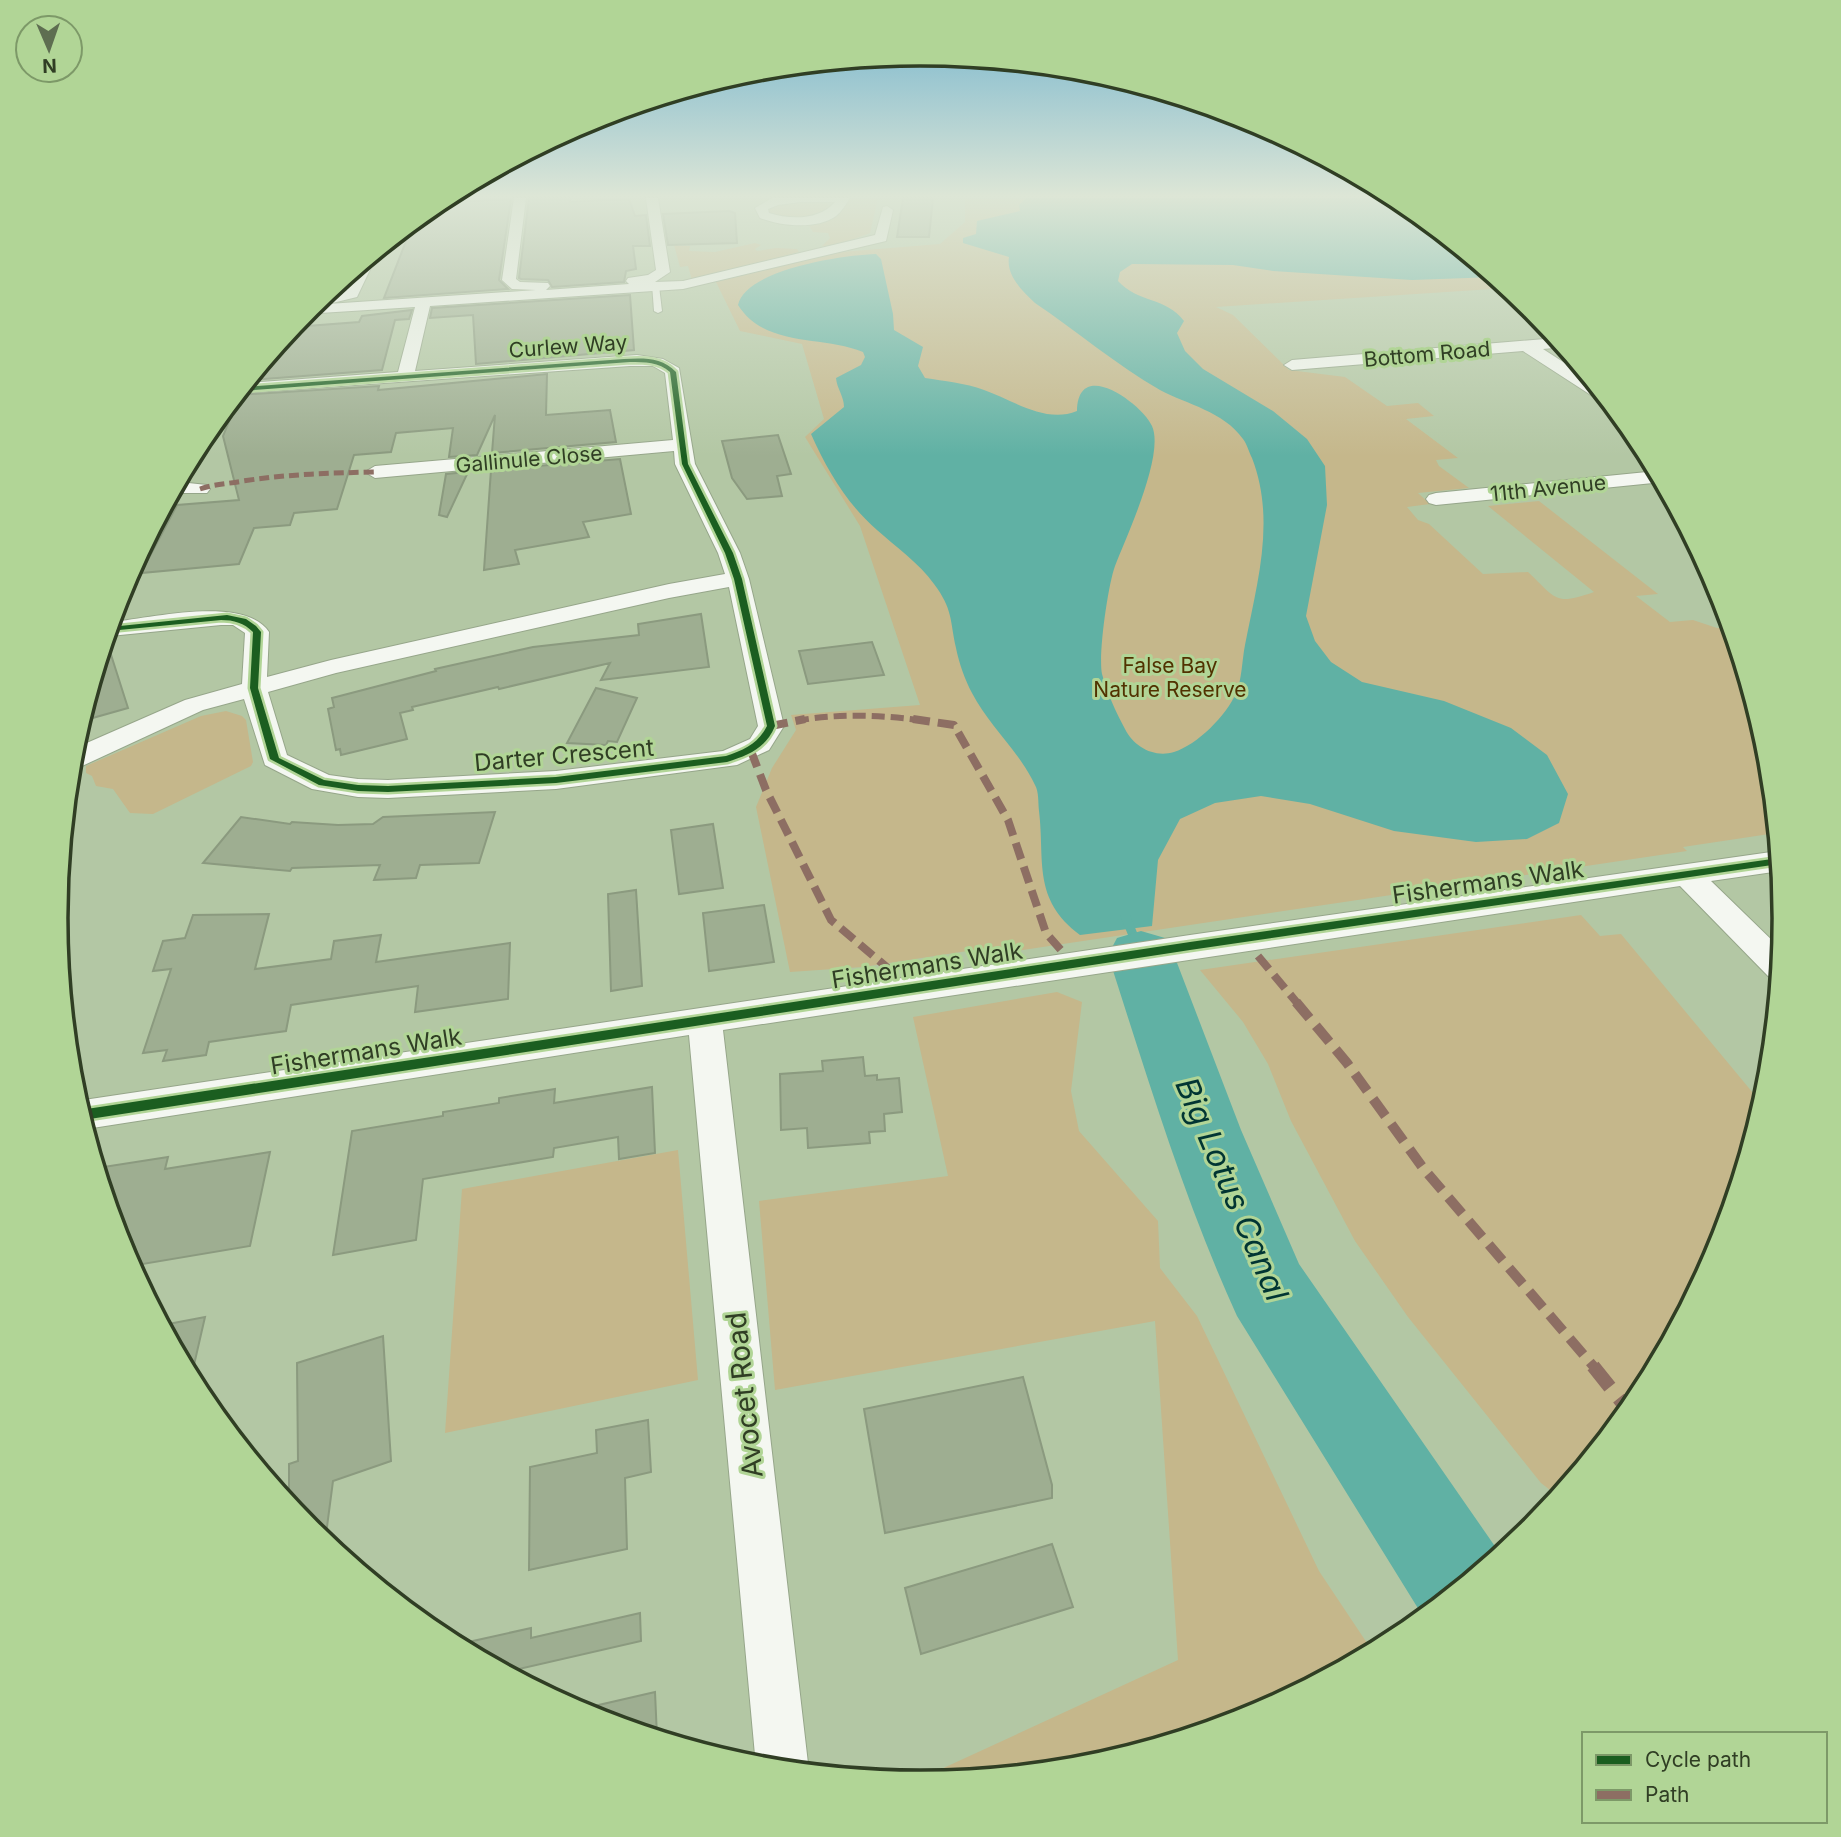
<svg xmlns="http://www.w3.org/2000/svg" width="1841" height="1837" font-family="Inter,sans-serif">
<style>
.green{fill:#c5b78b}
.water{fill:#60b1a4}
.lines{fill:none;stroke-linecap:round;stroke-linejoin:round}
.stream{fill:#60b1a4;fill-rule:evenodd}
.river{fill:#60b1a4;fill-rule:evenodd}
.building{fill:#9eae91;stroke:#8b9a7f;stroke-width:2}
.service-casing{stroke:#96a68a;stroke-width:2}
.minor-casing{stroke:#96a68a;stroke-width:2}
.service{fill:#f4f7f1;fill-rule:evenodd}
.minor{fill:#f4f7f1;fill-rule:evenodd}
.quiet-far4{stroke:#8d6e63;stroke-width:5;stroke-dasharray:10 5;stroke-linecap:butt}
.quiet-far3{stroke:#8d6e63;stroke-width:6;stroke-dasharray:13 6;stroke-linecap:butt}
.quiet-far2{stroke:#8d6e63;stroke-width:8;stroke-dasharray:17 8;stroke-linecap:butt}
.quiet-far1{stroke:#8d6e63;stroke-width:10;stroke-dasharray:21 10;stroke-linecap:butt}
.quiet{stroke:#8d6e63;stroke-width:14;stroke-dasharray:27 14;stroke-linecap:butt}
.cycleway-casing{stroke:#b1d596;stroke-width:5}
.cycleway{fill:#1b5e20;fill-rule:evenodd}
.labels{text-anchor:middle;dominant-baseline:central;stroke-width:6;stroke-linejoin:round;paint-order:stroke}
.far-street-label{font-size:21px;fill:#303e24;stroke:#b1d596}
.far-park-label{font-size:21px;fill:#513200;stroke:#b1d596}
.street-label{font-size:24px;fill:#303e24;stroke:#b1d596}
.near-street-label{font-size:28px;fill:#303e24;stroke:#b1d596}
.near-water-label{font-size:32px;font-style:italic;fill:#013533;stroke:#b1d596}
.rim{fill:none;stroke:#303e24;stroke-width:3.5}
</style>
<rect width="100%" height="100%" fill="#b3c7a4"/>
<path class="green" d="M851,198H878L870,233L832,247L822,246L830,238L828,233L813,232L807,222L837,216Z
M965,198H1398L1508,288L1216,307L1233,315L1289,370L1345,377L1387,406L1418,403L1434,416L1406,419L1458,458L1436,460L1439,466L1469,488L1418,493L1430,504L1407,507L1418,520L1429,524L1483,574L1528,572C1557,599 1554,606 1594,592L1488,506L1539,501L1658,594L1636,596L1670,622L1693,620L1717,628L1731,626L1768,750L1776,833L1683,847L1687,851L1002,953L1000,946L863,967L790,972L756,807L772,768L796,730L791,715L920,705L860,526L805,437L824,419L802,344L740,331L716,282L829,253L940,244L965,222Z
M820,201L832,206C812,221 794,219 770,214L767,207L773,203Z
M755,243L761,245L755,249L757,251L776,248L797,249L799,252L692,280L688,266L680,267L674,245L690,246L689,251L715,252Z
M226,711L242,716L246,720L253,762L251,766L153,814L130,813L113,789L96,786L92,776L86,773V766L201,716Z
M1581,915L1600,936L1621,934L1763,1105L1719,1250L1639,1399L1559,1497L1541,1483L1408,1317L1355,1241L1291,1121L1268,1064L1243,1022L1200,970Z
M1057,992L1082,1002L1071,1091L1079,1131L1158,1221L1160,1268L1197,1316L1319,1571L1373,1652L1251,1717L1089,1766L913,1782L1178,1660L1155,1321L775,1390L759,1201L948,1176L913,1017Z
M678,1150L698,1380L445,1433L462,1189Z"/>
<path class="water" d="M1026,198H1398L1495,277L1412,280L1273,271L1233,265L1132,264L1120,272L1118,281C1138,303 1166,297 1184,321L1177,333L1185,351L1203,369L1273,411L1307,439L1325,466L1327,505L1306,616L1315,641L1331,662L1362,682L1444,701L1511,728L1547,755L1568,794L1559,823L1527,839L1476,842L1394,831L1310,804L1261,796L1215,803L1180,819L1158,860L1152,926L1080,935C1032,899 1045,861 1039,811C1038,802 1039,792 1035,785C1019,751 989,726 972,693C965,680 959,663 956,648C950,621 953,609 934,584C919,563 896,547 877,530C847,504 827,470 811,434L844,407C844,396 837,389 836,378L861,365L865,357L863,352C822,335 765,348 738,305C746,269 844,255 876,254L881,259L893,314L894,330L923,347L918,366L925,378C944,381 965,383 984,390C1013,400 1045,424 1077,411C1078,356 1143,405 1152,426C1165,455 1126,537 1115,566C1108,585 1098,655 1102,674C1107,693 1116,712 1125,729C1134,747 1154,758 1174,752C1197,745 1227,715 1236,693C1242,680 1242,660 1245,645C1257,583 1276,520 1252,458C1249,452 1247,444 1243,439C1223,411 1188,405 1160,390C1116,365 1077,331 1035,303C1022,291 1006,275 1009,257L963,243V238L976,234L977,221L1020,211L1019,205Z"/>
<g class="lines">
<path class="stream" d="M1125,911L1130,915L1146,955L1145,958H1137L1136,955L1120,915Z"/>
<path class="river" d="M1141,931L1165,938L1174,955L1241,1130L1299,1264L1501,1555L1424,1618L1237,1316C1184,1200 1147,1076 1108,955L1117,938Z"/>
</g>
<path class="building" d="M443,198H461L460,202L511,199L499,280L508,289L384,298L413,223Z
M529,198H570V202L629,199L635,216L646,215L650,246H633L636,269L626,271L624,282L552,287L548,280L521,279L519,278Z
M903,198H933L929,237H897Z
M729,211L735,213L737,243L668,245L663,214Z
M630,295L634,350L476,364L473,315L430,318L432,308Z
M412,310L409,319L395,320L382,370L250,380L294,327L359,322L362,316Z
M547,374L546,415L610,410L616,442L492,453L495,415L477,455L449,457L453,428L396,433L391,452L354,455L337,509L294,513L290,525L254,528L239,564L141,573L177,505L239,500L223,436L233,412L223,413L237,395L379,386L378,390Z
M778,435L791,474L777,476L782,496L747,499L732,478L722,441Z
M620,459L631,514L583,522L589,537L515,550L519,564L484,570L491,470Z
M468,472L447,517L439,515L446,474Z
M701,614L709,667L601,680L610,663L499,689L498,687L412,707L413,710L400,713L407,739L341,755L340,749L336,750L328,709L334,707L332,698L436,671L435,669L533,647L639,635L638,624Z
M106,639L128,708L82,721L93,685Z
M872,642L884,675L808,684L799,651Z
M596,688L637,698L617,742L608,741L606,745L567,743Z
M495,812L479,863L420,865L416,878L374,880L380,865L292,868L290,871L203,863L241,817L290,824L292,822L338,825L373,824L383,817Z
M713,824L723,888L679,894L671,830Z
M636,890L642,986L611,991L608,894Z
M764,905L774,962L709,971L703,913Z
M269,914L255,969L331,959L334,941L381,935L376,962L510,943L508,999L415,1012L418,986L291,1005L286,1031L209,1042L206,1055L163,1061L167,1050L143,1053L171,969L153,971L163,941L185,938L193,915Z
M863,1057L865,1076L877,1075V1080L899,1078L902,1112L884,1114L885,1131L869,1132L870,1143L808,1148L807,1128L781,1130L780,1074L823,1071L822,1061Z
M652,1087L655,1153L619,1159L618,1137L554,1148L553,1157L423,1179L416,1240L333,1255L352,1131L443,1116V1112L499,1103V1098L555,1089L554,1103Z
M270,1152L250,1246L131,1266L122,1249L97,1168L168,1157L165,1169Z
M205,1317L191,1378L163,1325Z
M383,1336L391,1461L333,1481L325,1542L309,1529L289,1505V1464L298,1461L297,1363Z
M1023,1377L1052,1485V1498L885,1533L864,1409Z
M648,1420L651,1472L625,1478L627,1549L529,1570L530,1467L597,1453L596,1430Z
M1052,1544L1073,1607L921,1654L905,1588Z
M640,1613L641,1641L506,1672L455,1645L531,1628V1638Z
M655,1692L657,1737L589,1717L577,1710Z"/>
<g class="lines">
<g class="service-casing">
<path id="service" d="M652,284L659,286L662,311L658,313L654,311Z"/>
</g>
<g class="minor-casing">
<path id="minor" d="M514,198H526L516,279L520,282L548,283L550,286L546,290L629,284L626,281L628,278L648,275L656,270L646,198H658L670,272L655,282L683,281L875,235L883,207L887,206L893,210L886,241L683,289L430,306L415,371L637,355L663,359L679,368L695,464L740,553L749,579L784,726L769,750L737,765L556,789L388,798L358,797L312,789L265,765L244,699L203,710L82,766L71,768L73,749L185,700L242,684L245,633L233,625H221L110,636H108L112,622C152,618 244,595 269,632L267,677L331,660L669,584L725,574L718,553L675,464L674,451L375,478L365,472L375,466L673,440L665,373L653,366H630L239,393L247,383L398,372L415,307L304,314L312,305H319L315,302L323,296L346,291L357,269L372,256L375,259L357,297L328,304L536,290L512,289L502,280ZM729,587L758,726L750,739L723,751L556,771L388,780L358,779L329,775L287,755L268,692L336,673L669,598Z
M772,198H850C846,204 842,211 836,216C817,230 780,226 760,218L755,208ZM800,202H835C820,220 791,220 769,213L768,209L778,205Z
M1557,338L1564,347L1543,349L1591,380L1607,399H1597L1523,351L1292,370L1284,365L1292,360Z
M1657,471L1663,482L1436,505L1429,503L1426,499L1429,495L1436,493Z
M179,482L207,485L210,489L207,493H173Z
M1778,851L1780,871L1711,881L1782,950L1779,980L1768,976L1680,886L723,1030L809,1772L756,1766L689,1035L86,1129L77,1101L1190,935Z"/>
</g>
<use href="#service" class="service"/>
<use href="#minor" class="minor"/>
<path class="quiet-far4" d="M200,489C215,484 227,484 243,481C289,474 329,473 375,472"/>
<path class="quiet-far3" d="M796,721C837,713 884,715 926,721"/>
<path class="quiet-far2" d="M913,719L954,725L1008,820L1046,933L1061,950
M771,726L805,719
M751,751L766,790L831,920L896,975
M1258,956L1298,1004"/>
<path class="quiet-far1" d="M1296,1002L1347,1063L1423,1168L1595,1368"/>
<path class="quiet" d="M1593,1366L1629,1411"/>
<g class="cycleway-casing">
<path id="cycleway" d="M624,359C643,358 662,357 676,372L688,464L733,553L742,579L775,726C766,748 749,755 727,762L556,783L388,792L358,791L319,785L270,759L250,688L253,632C244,623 234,620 221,620L109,631L110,627L227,615L246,619L256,626L261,632L258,688L279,758L324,780L358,785L388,786L556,777L726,756C744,750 758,744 767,726L734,579L725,553L682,464L670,372C659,362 645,362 630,362L241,391L244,387Z
M1779,858V864L1190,950L83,1120L80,1110L1190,942Z"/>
</g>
<use href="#cycleway" class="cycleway"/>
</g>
<linearGradient id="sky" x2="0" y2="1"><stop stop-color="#71b3cd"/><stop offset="0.43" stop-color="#dde6d6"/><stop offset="1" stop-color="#dde6d6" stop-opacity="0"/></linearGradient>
<rect width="1841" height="456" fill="url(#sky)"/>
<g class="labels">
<g class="far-street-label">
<text transform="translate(568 346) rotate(-4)">Curlew Way</text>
<text transform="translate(1427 354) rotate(-5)">Bottom Road</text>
<text transform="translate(529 459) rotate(-5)">Gallinule Close</text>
<text transform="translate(1548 488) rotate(-6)">11th Avenue</text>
</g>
<g class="far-park-label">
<text x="1170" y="665">False Bay<tspan x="1170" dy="24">Nature Reserve</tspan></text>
</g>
<g class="street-label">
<text transform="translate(564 755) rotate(-5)">Darter Crescent</text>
<text transform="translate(1488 882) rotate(-8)">Fishermans Walk</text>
<text transform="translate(927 965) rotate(-9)">Fishermans Walk</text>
<text transform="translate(366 1051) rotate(-9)">Fishermans Walk</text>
</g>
<g class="near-street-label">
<text transform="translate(744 1395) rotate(-96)">Avocet Road</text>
</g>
<g class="near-water-label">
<text transform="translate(1232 1189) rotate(67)">Big Lotus Canal</text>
</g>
</g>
<path d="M0 0H1841V1837H0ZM68 918a852 852 0 1 1 1704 0a852 852 0 1 1-1704 0Z" fill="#b1d596" fill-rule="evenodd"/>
<path class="rim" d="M68 918a852 852 0 1 1 1704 0a852 852 0 1 1-1704 0Z"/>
<rect x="1582" y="1732" width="245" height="91" fill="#b1d596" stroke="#7d9968" stroke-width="2"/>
<rect x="1596" y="1755" width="35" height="10" fill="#1b5e20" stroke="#7d9968" stroke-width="2"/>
<text x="1645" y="1767" font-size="21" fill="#303e24">Cycle path</text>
<rect x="1596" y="1790" width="35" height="10" fill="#8d6e63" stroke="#7d9968" stroke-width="2"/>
<text x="1645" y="1802" font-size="21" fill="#303e24">Path</text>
<g transform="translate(49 49) rotate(178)"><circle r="33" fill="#b1d596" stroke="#7d9968" stroke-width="2"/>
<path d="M0-5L12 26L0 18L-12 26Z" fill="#5e6e51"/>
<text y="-10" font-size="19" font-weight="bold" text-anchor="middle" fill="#303e24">N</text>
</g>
</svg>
